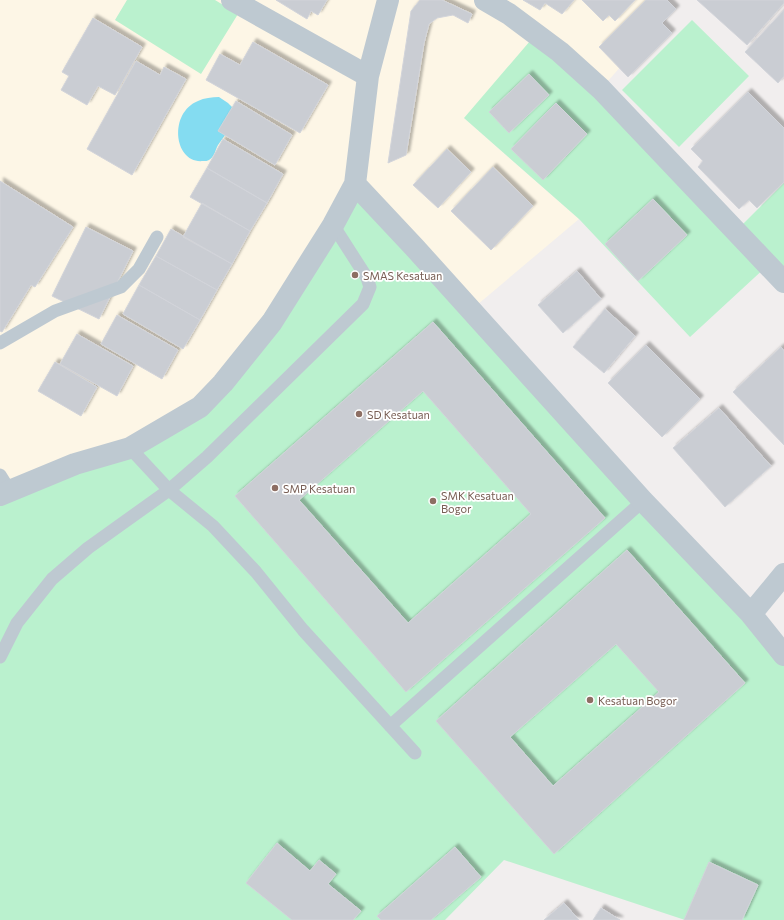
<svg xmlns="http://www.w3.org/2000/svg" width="784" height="920" font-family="Commissioner,sans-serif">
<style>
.commercial{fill:#fdf6e6}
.green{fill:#baf1ce}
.water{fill:#84dcf1}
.building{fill:#cacdd3;stroke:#d2d4da;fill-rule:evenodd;filter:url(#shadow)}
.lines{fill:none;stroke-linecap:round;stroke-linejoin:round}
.lane{stroke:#bec9d1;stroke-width:13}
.street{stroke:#bec9d1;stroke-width:22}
.education-dot{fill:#8d6e63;stroke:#fff;stroke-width:1.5}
.labels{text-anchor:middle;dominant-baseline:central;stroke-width:3.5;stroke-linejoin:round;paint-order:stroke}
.education-label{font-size:11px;fill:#785e54;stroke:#fff;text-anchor:start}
</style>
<defs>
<filter id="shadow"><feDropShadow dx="3.5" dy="-3.5" stdDeviation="1" flood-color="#0004"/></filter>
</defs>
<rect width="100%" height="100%" fill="#f1eeee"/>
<path class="commercial" d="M0,0H663L672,8L601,89L464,118L579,219L471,310L200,407L0,495Z"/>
<path class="green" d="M127,0H215L238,14L201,74L115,20Z
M692,20L749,76L679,147L622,90Z
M536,34L736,231L784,183V282L768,265L690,337L579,219L464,118Z
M355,184L784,653V920H685L504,860L445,920H0V494L200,407Z"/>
<path class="water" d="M219,97L228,103L233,108C232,114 232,121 230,127C227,133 222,139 218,145C215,150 215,156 209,160C208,161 205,161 203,161C174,164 168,113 198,101C204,98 212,97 219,97Z"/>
<path class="building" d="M276,0H327L318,15L311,11L307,19Z
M420,0H442L472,14L468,23L453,15L437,18L429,24L424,43L406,155L388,163L411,11Z
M523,0H574L562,14L545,3L540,10Z
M582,0H635L615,21L609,15L603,21Z
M646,0H667L676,9L662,23L672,33L628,77L599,47Z
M697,0H784V3L747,45Z
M784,10V76L778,83L745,52Z
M93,18L142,47L115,95L98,86L87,105L61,90L69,76L62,72Z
M253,42L328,85L300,133L206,80L220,54L240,65Z
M136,61L160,75L164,67L186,79L132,175L87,149Z
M529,74L549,95L509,133L489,112Z
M748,92L784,128V182L757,208L749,200L739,209L698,167L703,161L691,149Z
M236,101L292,135L275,165L218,131Z
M556,103L587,134L543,180L511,149Z
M223,139L283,174L267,203L207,168Z
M447,149L471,172L438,208L413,185Z
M493,167L533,206L491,250L451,211Z
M207,168L267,203L250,231L190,197Z
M0,181L73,227L35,287L31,285L2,332L0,331Z
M653,199L687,235L638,281L605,244Z
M202,203L250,231L232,264L183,237Z
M86,227L133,251L99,319L52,296Z
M171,229L232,264L217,290L156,256Z
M156,256L217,290L200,320L139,285Z
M577,271L601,299L563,333L538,305Z
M139,285L200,320L183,349L123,314Z
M605,309L635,336L604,373L573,347Z
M117,315L178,350L162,379L101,344Z
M433,322L605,518L406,692L235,496ZM423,391L531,514L408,623L299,500Z
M77,334L133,366L117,396L60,364Z
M646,345L700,399L662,437L608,383Z
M781,347L784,351V445L733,392Z
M55,362L97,387L81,416L38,391Z
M719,408L771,466L725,507L673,448Z
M627,550L745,683L554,854L436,721ZM616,644L659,692L553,786L510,737Z
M277,843L310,871L319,860L336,874L328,884L361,911L353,920H292L246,883Z
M455,847L481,877L431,920H381L377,916Z
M709,862L758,885L742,920H684Z
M564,903L579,920H544Z
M601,908L620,920H593Z"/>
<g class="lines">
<path class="lane" d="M0,343L55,311L121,287L139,269L157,237
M130,448L169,490L213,526L256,572L303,630L415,753
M0,475L10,491
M0,657L17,623L52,579L88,548L169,490L207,457L363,304L370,287L367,278L333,225
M390,726L643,501"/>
<path class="street" d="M232,0L368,76
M485,0L509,14L560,52L601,89L784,282
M355,184L415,248L643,501L751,614L784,655
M0,495L75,464L130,448L200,407L223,383L272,322L333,225L355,184L368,76L388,0
M751,614L784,574"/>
</g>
<g class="education-dot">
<circle cx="355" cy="275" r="4"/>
<circle cx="359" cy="414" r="4"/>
<circle cx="275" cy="488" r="4"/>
<circle cx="433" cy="501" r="4"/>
<circle cx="590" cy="700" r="4"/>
</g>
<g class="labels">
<g class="education-label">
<text x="363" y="275">SMAS Kesatuan</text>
<text x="367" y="414">SD Kesatuan</text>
<text x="283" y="488">SMP Kesatuan</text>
<text x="441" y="495">SMK Kesatuan<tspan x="441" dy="13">Bogor</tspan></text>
<text x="598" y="700">Kesatuan Bogor</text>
</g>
</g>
</svg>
